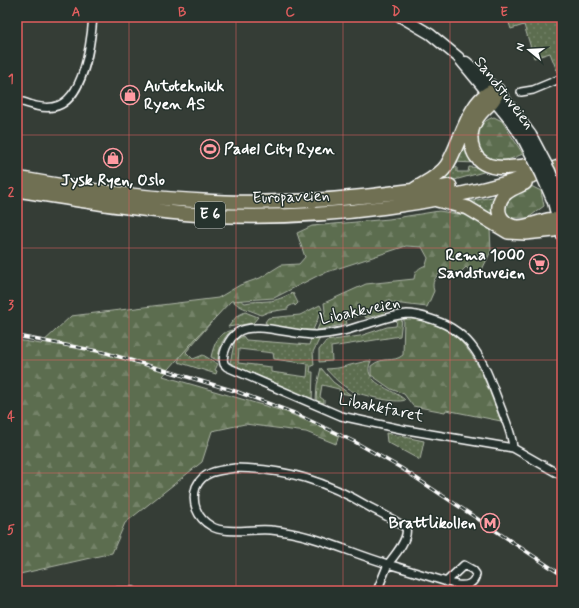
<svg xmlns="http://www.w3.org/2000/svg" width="579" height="608" font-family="Mynerve,sans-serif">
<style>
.grass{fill:url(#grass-dots);stroke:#aeb6a7;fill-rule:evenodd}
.forest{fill:url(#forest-firs);stroke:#aeb6a7}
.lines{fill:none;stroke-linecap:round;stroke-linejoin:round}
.street-casing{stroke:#fff;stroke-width:10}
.secondary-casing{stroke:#fff;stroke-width:13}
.highway-casing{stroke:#fff;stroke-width:16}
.street{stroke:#26332d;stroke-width:7}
.secondary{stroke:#26332d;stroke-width:10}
.highway{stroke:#706f52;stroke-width:13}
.rail-casing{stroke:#fff;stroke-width:3.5}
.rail{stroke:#26332d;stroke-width:2;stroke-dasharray:6;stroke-linecap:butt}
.secondary-bridge-casing{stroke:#fff;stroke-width:13;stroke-linecap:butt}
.secondary-bridge{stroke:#26332d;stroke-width:10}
.grid{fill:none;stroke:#e05e5e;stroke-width:1;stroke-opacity:0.55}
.labels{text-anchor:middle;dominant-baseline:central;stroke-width:3;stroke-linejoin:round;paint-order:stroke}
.shield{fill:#26332d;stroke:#bec2c0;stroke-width:1}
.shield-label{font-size:15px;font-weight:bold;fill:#fff}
.poi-label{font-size:16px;font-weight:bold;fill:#fff;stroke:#26332d;text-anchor:start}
.street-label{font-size:16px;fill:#fff;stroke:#26332d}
.neatline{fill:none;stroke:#e05e5e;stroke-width:1.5}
.grid-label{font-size:13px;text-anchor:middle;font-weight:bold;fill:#e05e5e}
</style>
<defs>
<pattern id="grass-dots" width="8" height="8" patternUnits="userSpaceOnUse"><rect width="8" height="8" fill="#5c6d4f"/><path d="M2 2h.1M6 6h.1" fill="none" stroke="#748369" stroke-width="1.8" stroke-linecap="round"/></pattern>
<pattern id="forest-firs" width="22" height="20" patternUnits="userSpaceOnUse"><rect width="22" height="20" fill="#5c6d4f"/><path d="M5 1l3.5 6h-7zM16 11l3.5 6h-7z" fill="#748369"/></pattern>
</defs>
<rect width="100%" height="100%" fill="#353d36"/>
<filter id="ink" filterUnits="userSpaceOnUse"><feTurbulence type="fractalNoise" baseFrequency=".025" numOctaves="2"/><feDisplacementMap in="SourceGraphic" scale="8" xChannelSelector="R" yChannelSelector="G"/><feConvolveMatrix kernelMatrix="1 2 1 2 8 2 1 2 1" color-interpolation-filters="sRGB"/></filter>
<g filter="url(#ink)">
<path class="grass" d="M507,17H562V74L559,76L550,53L534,58L524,25L511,29Z
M464,134L476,163L452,162Z
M451,167H457V172H468L469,167L484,168L487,171L451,181L430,183Z
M497,196V218L467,202Z
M293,293L298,303L295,306L294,304L288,307V309L268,312L261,315C251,310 242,309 234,302L237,298L245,303C253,301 260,302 268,301C277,301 285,296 293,293Z
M232,298L186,352L193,359L203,355L218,364L215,370L217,371L216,374L178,362L183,350Z
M320,305L322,309L313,330H297L267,325L265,322L268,318L300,315Z
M245,312L258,317L253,323L228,327L237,316Z
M402,319L400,336L331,347L332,361L319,362V350L326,341L360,336L387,327L396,326L397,320Z
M232,330C223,337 218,350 218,361L211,357C214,344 218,333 232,330Z
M243,336L246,340L309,345L311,339L320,338L313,352L314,365L311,366L310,372H313L312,401L230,363L235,340ZM239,349L273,353L274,359L308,364L307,377L271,372V367L238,363Z
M367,361H371C360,383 394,389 405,400C396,404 362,395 352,391C342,386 333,377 326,369L338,368Z
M321,368L333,382L351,395L340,393L339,389L322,385L320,397L324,400V403L316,401L317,385Z
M386,433L424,441L420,460L387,442Z"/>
<path class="forest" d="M494,117L502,121L523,154C515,157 504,163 495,160C473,155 470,124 494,117Z
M531,186L541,191L544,206L528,218H509L505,215C506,196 515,192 531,186Z
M439,211L471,216L490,228L491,251L478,278L466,267L458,275L442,271C435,277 431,282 434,291L427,307L393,303L388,300L379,305L385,313L366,318L364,314L346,320L347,324L317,330L325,311L324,303L366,284L414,279C415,270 419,268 426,265L428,258L422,247L406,246L321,274L274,298L231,301L197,337L163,376L286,412L339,435L336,444L306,432L245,424L212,431L202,462L125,523L112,553L20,574L17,569V340L41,344L71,316L218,298L240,285L260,278L281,265L299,264L305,257L297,233L312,226L389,219Z
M404,318C470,323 480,369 501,421L446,410L445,412L413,406L404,394L391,389L371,375V366C384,355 392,364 403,355Z"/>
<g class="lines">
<g class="street-casing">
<path id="street" d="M521,92L533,90L562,78
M17,100C29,104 41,109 53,107C84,102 91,42 93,17
M513,448C512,433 506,422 501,408C486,370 477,334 434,320C425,317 417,314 407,314C391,315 376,322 360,326C346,331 331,334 316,335C294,336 255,321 238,332C229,338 221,354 224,364L227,367L341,416L401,429L513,448L562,476
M235,468C288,469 326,481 371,508C383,514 395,520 406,528C409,539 395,555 388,564C347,552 315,534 271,530C255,528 224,535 211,526C197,518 191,503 196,487C203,471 220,470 235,468Z
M113,591H133
M377,591L388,564L457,585C466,586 474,585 476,574L473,570L464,565L446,582"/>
</g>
<g class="secondary-casing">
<path id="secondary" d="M401,17L430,34L458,57L510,120L522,137
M466,62L500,93L531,135
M553,202L562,236"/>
</g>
<g class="highway-casing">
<path id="highway" d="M17,178C152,203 271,211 408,191C422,189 436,189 450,186
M525,183C515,188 500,192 499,206C498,211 500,217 503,220C515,234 533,223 547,220C551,219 557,220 562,220
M415,189C426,182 440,176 447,165C461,143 469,95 497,90C495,104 482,108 476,120C471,129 469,139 473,150C482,176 518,166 539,164
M17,190C79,200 141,211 203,215C322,221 449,205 562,166
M437,200L468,208L508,232L525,233L554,230L562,227"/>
</g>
<use href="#street" class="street"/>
<use href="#secondary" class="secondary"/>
<use href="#highway" class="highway"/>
<g class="rail-casing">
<path id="rail" d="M17,336L103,352L235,391L294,413L355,442L401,468L562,575"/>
</g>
<use href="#rail" class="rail"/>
<g class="secondary-bridge-casing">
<path id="secondary-bridge" d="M531,135L550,171L561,200
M522,137L541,174L553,202"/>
</g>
<use href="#secondary-bridge" class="secondary-bridge"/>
</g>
</g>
<path class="grid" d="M129,17V591M236,17V591M343,17V591M450,17V591M17,135H562M17,248H562M17,360H562M17,473H562"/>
<defs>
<g id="shop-ring" transform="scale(1)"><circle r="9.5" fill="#26332d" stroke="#ff9aa2" stroke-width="1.5"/><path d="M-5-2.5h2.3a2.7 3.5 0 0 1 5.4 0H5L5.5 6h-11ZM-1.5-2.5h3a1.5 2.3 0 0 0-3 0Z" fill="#ff9aa2"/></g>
<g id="stadium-ring" transform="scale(1)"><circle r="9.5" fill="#26332d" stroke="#ff9aa2" stroke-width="1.5"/><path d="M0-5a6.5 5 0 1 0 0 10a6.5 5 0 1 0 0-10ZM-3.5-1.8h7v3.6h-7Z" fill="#ff9aa2"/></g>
<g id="supermarket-ring" transform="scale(1)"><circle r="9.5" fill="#26332d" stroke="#ff9aa2" stroke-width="1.5"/><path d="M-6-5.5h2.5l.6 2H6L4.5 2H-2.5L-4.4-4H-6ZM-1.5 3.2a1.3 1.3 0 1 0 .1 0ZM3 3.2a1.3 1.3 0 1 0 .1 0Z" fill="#ff9aa2"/></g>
<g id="metro-ring" transform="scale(1)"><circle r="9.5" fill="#26332d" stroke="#ff9aa2" stroke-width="1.5"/><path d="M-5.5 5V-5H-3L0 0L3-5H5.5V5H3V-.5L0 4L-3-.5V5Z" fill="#ff9aa2"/></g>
</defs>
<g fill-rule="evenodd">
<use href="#shop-ring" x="130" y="95"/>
<use href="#stadium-ring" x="210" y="149"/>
<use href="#shop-ring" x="113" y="158"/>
<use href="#supermarket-ring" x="539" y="264"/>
<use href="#metro-ring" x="490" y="523"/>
</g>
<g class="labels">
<rect class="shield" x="195" y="202" width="30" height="26" rx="3"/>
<g class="shield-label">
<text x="210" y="215">E 6</text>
</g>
<g class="poi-label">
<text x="144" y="86">Autoteknikk<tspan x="144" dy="18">Ryen AS</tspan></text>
<text x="224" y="149">Padel City Ryen</text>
<text x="113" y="180" text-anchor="middle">Jysk Ryen, Oslo</text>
<text x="525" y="255" text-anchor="end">Rema 1000<tspan x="525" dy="18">Sandstuveien</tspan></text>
<text x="476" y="523" text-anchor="end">Brattlikollen</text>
</g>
<g class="street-label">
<text transform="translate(504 93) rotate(52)">Sandstuveien</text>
<text transform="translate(291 197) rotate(-2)">Europaveien</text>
<text transform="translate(360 311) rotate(-12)">Libakkveien</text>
<text transform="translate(381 408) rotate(12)">Libakkfaret</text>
</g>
</g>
<rect width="579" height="608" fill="none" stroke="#26332d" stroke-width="44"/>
<g transform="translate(529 50) rotate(288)" stroke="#26332d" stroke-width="3" paint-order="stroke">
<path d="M0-3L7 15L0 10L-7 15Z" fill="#ffffff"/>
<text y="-6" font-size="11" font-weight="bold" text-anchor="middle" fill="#ffffff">N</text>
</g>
<rect x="22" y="22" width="535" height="564" class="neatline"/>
<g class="grid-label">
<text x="76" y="16">A</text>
<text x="182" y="16">B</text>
<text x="290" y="16">C</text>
<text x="396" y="16">D</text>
<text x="504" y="16">E</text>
<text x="11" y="83">1</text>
<text x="11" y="196">2</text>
<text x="11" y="309">3</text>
<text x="11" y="421">4</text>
<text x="11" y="534">5</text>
</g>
</svg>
